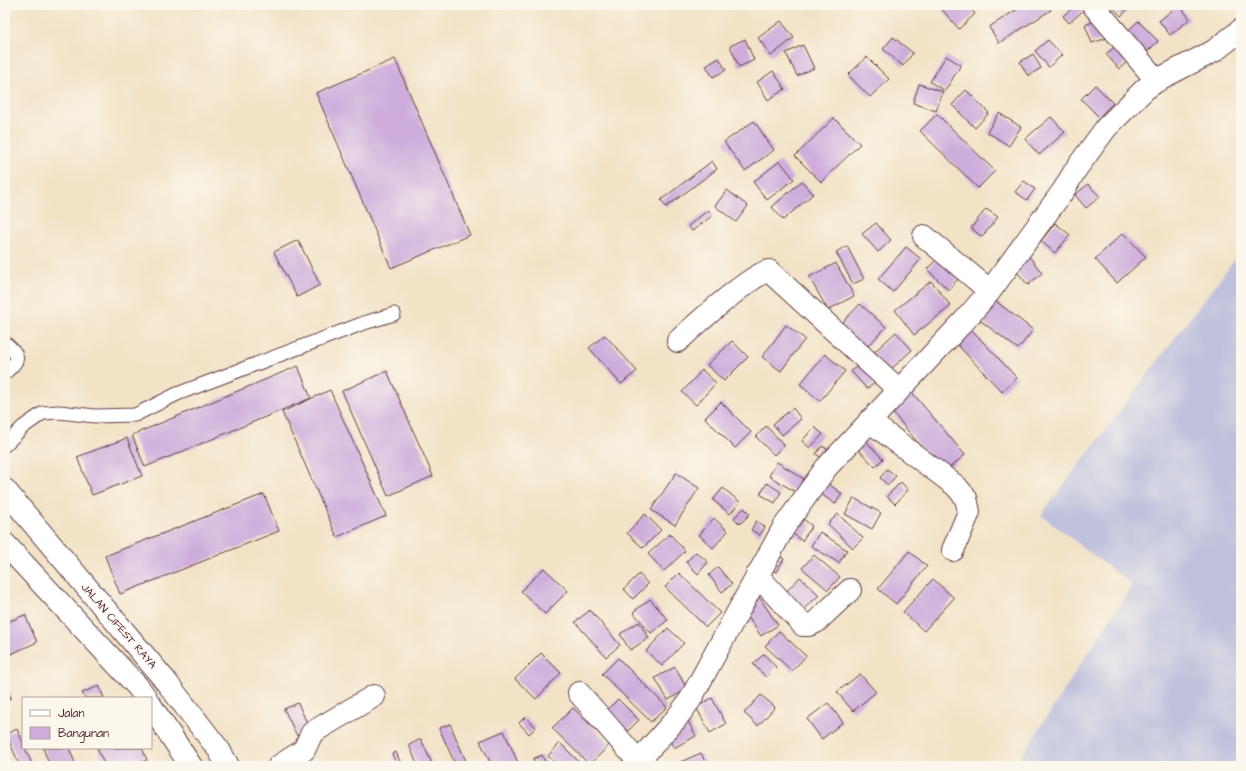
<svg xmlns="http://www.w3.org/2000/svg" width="1246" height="771" font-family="'Architects Daughter',sans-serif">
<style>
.industrial{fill:#c0c2dd}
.building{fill:#ceaddc}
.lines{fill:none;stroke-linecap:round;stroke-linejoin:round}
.lane-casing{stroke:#633c42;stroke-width:15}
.street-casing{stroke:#633c42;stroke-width:24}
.lane{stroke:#fff;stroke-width:13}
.street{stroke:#fff;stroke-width:22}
.labels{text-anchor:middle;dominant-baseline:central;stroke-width:3;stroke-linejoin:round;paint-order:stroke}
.street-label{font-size:11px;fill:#4a1f2b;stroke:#fbf7ec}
</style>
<rect width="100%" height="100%" fill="#fbf7ec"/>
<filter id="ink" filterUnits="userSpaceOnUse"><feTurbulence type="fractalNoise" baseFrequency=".025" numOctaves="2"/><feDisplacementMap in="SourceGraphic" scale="8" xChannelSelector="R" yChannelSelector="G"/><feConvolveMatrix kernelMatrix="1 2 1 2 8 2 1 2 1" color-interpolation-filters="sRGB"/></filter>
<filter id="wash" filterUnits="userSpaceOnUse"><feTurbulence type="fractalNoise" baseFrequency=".012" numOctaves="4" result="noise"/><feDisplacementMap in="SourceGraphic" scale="16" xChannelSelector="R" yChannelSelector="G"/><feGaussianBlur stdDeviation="0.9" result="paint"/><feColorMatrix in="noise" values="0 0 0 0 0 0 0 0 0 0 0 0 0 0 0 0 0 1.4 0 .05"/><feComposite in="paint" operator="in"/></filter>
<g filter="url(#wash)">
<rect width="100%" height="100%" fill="#f2e3c7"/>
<path class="industrial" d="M1241,251V766H1015L1132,585L1041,515Z"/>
<g id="blocks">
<path class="building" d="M938,5H967L975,14L959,29Z
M1024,5H1048L1051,10L999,43L989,27Z
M1076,5H1079L1084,10L1069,23L1063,16Z
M1111,5H1133L1121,16Z
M1179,5L1190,19L1170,35L1159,21Z
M1100,19L1107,38L1092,43L1085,25Z
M781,21L794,38L771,56L758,38Z
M1138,21L1158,41L1142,57L1122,37Z
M893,37L913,53L903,66L883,49Z
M745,39L754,60L739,67L730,46Z
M1048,40L1062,55L1049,67L1035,51Z
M803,45L814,68L797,76L786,53Z
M1116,46L1129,60L1119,69L1106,54Z
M1033,54L1041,68L1028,76L1020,62Z
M946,56L961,65L945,91L930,82Z
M867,57L889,79L870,97L848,75Z
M719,58L726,70L713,77L706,66Z
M395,59L470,235L391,268L316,93Z
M773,71L785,89L768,100L757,82Z
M919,84L943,92L936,111L913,103Z
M1095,85L1113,103L1099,117L1081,99Z
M966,90L989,113L975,128L952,105Z
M999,113L1021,127L1009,146L987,132Z
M937,114L995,171L978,188L920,131Z
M1051,117L1065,132L1039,155L1025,139Z
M834,118L860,144L821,182L795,156Z
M754,121L774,150L745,171L724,142Z
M712,161L717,169L666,207L661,200Z
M780,161L794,179L767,200L753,182Z
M802,181L813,194L783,220L772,207Z
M1024,181L1035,189L1027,200L1015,192Z
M1088,184L1100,197L1086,208L1075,195Z
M727,190L748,206L736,222L715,206Z
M986,209L998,217L982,237L971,228Z
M708,210L713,215L692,231L688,226Z
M876,223L891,240L878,252L862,234Z
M1055,223L1070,235L1055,253L1041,241Z
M1123,233L1146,257L1117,283L1095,259Z
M298,240L320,285L297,297L274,252Z
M847,246L864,279L853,284L836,252Z
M906,247L921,259L893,292L878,279Z
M1028,255L1042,273L1028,285L1013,267Z
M938,258L959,278L948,290L927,269Z
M836,263L854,296L828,310L809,277Z
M931,281L951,306L914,335L895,310Z
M992,298L1033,330L1018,349L977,318Z
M860,304L886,327L865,349L839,326Z
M786,325L805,339L781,371L762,357Z
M967,325L1017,378L1002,392L952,339Z
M896,332L912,350L888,372L872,354Z
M605,335L637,371L621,384L589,348Z
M732,341L748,357L724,381L707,365Z
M825,354L845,371L820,401L800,384Z
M861,363L877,381L867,389L851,371Z
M298,366L311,398L145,467L132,435Z
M702,370L716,383L696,405L682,392Z
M387,371L433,476L388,496L342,391Z
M330,390L386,516L337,537L282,412Z
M910,390L965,455L943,473L889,408Z
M721,402L751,432L735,448L705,418Z
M793,408L801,419L782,435L773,424Z
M766,426L784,445L774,455L756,437Z
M814,427L823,434L810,448L802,441Z
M862,437L883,459L875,467L854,445Z
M127,438L142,476L92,495L77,457Z
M822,446L829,450L823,459L816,454Z
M777,462L807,481L799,494L769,476Z
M887,469L896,476L888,485L880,478Z
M676,473L699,488L675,525L651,510Z
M825,481L842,494L835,504L817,491Z
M901,482L908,490L895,504L887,496Z
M767,483L781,492L775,503L760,494Z
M723,488L740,502L730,514L713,500Z
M264,494L279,531L120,594L105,556Z
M854,498L881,513L872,529L845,514Z
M744,508L750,514L740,524L734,518Z
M645,514L661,530L643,548L627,533Z
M838,514L863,538L853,548L828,524Z
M714,518L728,531L713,548L699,535Z
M802,518L812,526L802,541L791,532Z
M756,521L765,527L760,535L751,530Z
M820,532L847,550L839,563L811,546Z
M670,534L685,551L664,571L648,554Z
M909,551L927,566L896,604L878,589Z
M696,552L708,562L698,574L686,562Z
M775,554L784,559L776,572L768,567Z
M814,555L840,577L828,590L802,568Z
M718,567L732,584L722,592L709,575Z
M544,568L568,591L545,614L521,591Z
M679,573L720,613L706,627L665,587Z
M639,574L648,584L633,599L624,589Z
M800,577L819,595L802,611L784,594Z
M933,579L954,598L924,631L903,612Z
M759,597L778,625L761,636L742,608Z
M650,599L668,620L651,633L633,612Z
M590,610L620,645L606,657L575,622Z
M25,615L37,642L7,656L5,651V623Z
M639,622L649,638L630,650L620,634Z
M668,628L684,643L662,666L646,651Z
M779,631L806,656L792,671L765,646Z
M541,653L561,673L536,699L515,679Z
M764,654L776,667L766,677L753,664Z
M618,658L667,707L651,722L602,674Z
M675,667L687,689L668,700L655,678Z
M860,674L876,692L853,711L837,692Z
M5,683L11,698L5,701Z
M99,686L104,698H85L82,693Z
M761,695L775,707L758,726L744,713Z
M712,698L726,724L710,733L696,707Z
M618,699L639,720L623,736L602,715Z
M298,703L310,730L297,736L284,709Z
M828,703L843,722L822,739L807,719Z
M573,708L610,744L590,765L552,728Z
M525,717L536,727L529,734L519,723Z
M688,721L696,736L674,748L666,733Z
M450,724L468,766H456L439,728Z
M17,729L23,743V748H25L33,766H20L6,734Z
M504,731L519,765L518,766H492L480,741Z
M421,739L433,766H418L409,745Z
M560,743L583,766H559L548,756Z
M43,748H69L76,765L50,766Z
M97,748H142L147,760L134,766H105Z
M396,752L402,766H398L392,754Z
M701,753L707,766H679L678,763Z
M542,755L547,766H536L533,759Z"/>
</g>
</g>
<g filter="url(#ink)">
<use href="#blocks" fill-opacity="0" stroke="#633c42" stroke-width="1"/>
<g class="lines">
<g class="lane-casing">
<path id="lane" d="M5,343C21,357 20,359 5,373
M5,445L23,427L43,413L59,412L95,416L135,415L177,394L364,323L394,314"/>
</g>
<g class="street-casing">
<path id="street" d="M1093,5L1157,81
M924,236L990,291
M678,341C691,329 756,270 769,271L899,390
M869,421L956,486L966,498L969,512L953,550
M5,490L164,679L219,750L228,766
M5,544L138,687L146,698
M757,575L803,625H809L816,622L850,590
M579,693L639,762
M151,706L191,766
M279,766L304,750L312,733L318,729L374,696
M634,766L676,719L690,700L784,527L826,468L965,320L990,291L1063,191L1076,169L1106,128L1145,89L1161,78L1214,51L1241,30"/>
</g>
<use href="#lane" class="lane"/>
<use href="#street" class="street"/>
</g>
</g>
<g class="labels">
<g class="street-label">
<text transform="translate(119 626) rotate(49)">JALAN CIFEST RAYA</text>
</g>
</g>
<rect width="1246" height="771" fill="none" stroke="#fbf7ec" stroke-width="20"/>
<rect x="22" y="697" width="130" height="52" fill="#fbf7ec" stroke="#b4a19f"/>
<rect x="30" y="710" width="20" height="6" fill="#ffffff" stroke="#b4a19f"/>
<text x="58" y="717" font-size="12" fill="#4a1f2b">Jalan</text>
<rect x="30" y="727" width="20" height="12" fill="#ceaddc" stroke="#b4a19f"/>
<text x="58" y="737" font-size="12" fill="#4a1f2b">Bangunan</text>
</svg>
